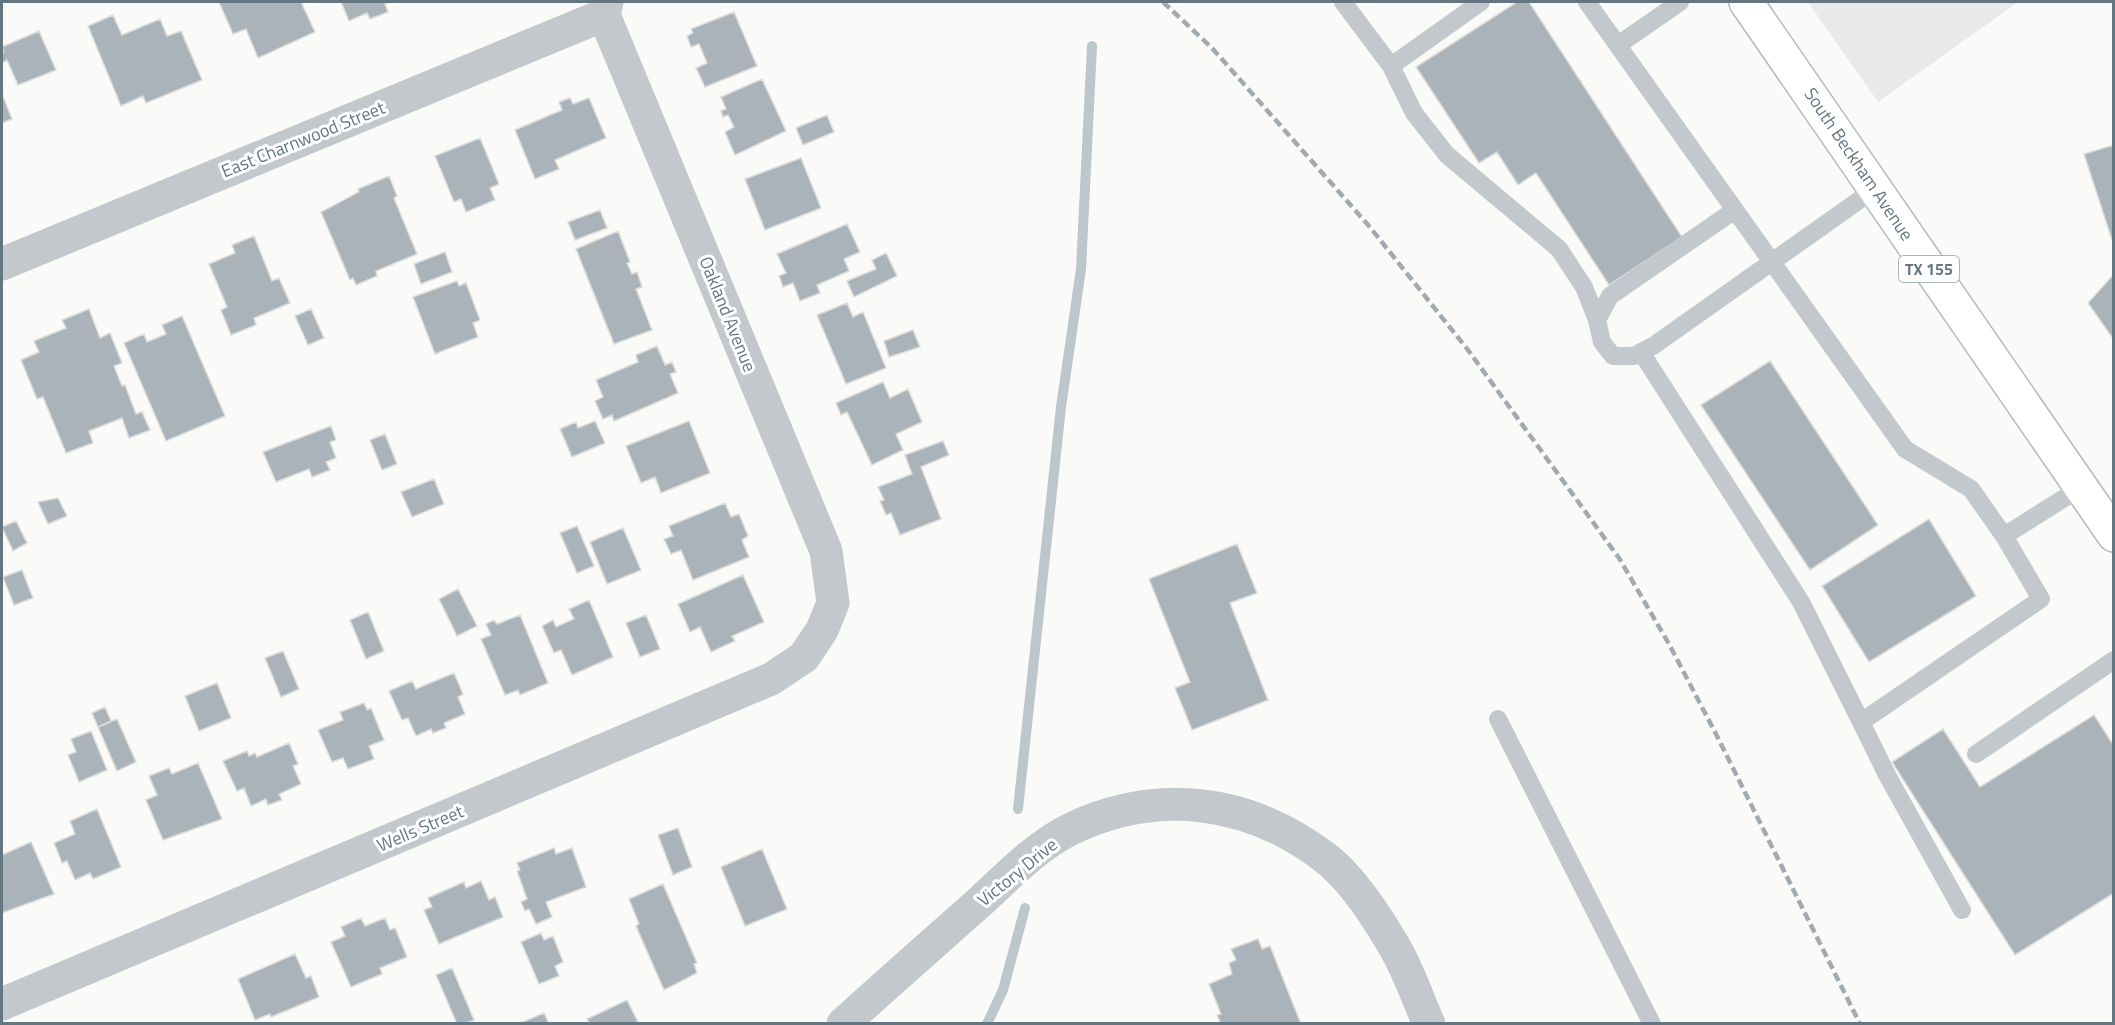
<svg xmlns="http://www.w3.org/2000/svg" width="2115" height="1025" font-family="'Titillium Web',sans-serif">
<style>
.built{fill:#e8e9e9}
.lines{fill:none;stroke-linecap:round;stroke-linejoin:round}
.stream{stroke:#bbc7cb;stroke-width:10}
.building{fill:#aab3b9;stroke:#dcdcda;stroke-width:1.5}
.primary-casing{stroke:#b5babe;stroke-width:36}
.service{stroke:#c3c8cc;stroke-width:18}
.minor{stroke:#c3c8cc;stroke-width:33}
.primary{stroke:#fff;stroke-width:33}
.rail{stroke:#a2aab0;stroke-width:4.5;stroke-dasharray:9 4.5;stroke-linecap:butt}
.labels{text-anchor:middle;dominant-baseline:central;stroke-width:6;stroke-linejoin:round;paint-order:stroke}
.shield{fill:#fff;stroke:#939fa8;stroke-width:1.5}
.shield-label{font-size:16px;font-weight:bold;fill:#657683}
.street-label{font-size:18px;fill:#657683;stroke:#fff}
</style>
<rect width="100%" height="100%" fill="#fafaf8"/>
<path class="built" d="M1808,2H2018L1878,102Z"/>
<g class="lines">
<path class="stream" d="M1018,809L1061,407L1081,269L1092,46
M987,1024L1003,990L1025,908"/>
</g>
<path class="building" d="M219,2H301L315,32L258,58L246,29L233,34Z
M341,2H391L385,4L388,12L370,19L367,13L349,21Z
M1517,2H1529L1682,237L1609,285L1536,173L1518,185L1497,152L1479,163L1416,67Z
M734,12L757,66L705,87L696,68L707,63L699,44L691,47L687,36L693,33L691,29Z
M113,15L122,35L160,19L167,36L181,31L202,80L146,103L143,96L121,106L88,26Z
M39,31L56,70L18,85L7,60L2,63V53L4,52L2,47Z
M762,79L786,131L735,155L725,132L734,127L728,115L723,117L721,111L726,109L721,97Z
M2,94L12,119L2,123Z
M570,98L573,104L589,98L606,138L555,160L559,169L535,179L515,130L562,110L559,102Z
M827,115L834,132L803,145L796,128Z
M480,138L499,184L490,188L495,200L466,212L461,199L454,202L435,156Z
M2114,145V246L2084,154Z
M801,158L821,208L765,230L745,179Z
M389,176L397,196L394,198L417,254L376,271L377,276L356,285L353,278L350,280L321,212L359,192L358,189Z
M600,210L607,228L575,240L568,222Z
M847,224L860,252L844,259L849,271L817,285L820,293L800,301L793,283L783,287L779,276L786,273L777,254Z
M618,231L630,262L627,263L632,274L637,272L642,287L636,289L652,330L614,344L576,249Z
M254,236L272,281L279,278L290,303L254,318L256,325L231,335L221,310L227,307L209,264L235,253L232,245Z
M445,252L452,272L421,284L414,264Z
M886,253L897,276L854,297L847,281L876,269L872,260Z
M2114,274V340L2088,303Z
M457,281L459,286L466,283L480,320L473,323L478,337L435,354L413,297Z
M847,303L853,317L863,312L886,368L846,384L817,315Z
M89,309L100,338L110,333L122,363L114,366L122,386L125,385L136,414L142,412L150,430L129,438L122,418L89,431L93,443L66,453L43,397L37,399L21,360L39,352L34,341L66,328L62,320Z
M311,309L324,338L308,345L295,316Z
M182,316L225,416L166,441L124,343L144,334L147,342L166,334L162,325Z
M913,330L920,347L889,357L884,341Z
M657,346L665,365L672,362L676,372L670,374L678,393L614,421L612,415L603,419L595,401L603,397L596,380L638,362L636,355Z
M1770,361L1878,525L1810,570L1701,405Z
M883,382L890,398L908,389L922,422L896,434L903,450L872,465L847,412L841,415L836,403Z
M595,421L605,443L572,457L560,429L576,422L578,428Z
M689,421L710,473L661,493L655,477L641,483L626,446Z
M331,426L336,440L330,442L336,458L326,462L330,470L312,477L309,469L276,482L263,452Z
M385,434L397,464L382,470L370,440Z
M943,441L949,455L921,467L941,519L900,535L891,513L886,515L880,501L884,500L878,487L912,474L905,455Z
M434,479L444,504L412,517L401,492Z
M58,498L67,516L48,524L38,502Z
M725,503L731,517L739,514L748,536L742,540L749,557L693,580L681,550L671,554L664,539L673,536L669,526Z
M1929,519L1976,596L1869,662L1822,586Z
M16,521L27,543L13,551L2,527Z
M577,526L594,566L577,573L560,533Z
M623,528L641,570L607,584L590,542Z
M1237,544L1257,593L1230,603L1268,700L1192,730L1175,688L1190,682L1149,579Z
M22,570L33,598L14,605L3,577Z
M743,575L764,622L732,636L735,641L711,652L700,627L690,632L678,604Z
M458,589L477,626L457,636L439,599Z
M589,600L613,657L572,675L561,650L554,653L542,626L553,620L556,627L574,619L569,609Z
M368,612L384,651L366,659L350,620Z
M520,615L548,683L520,695L518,690L505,695L481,639L491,635L486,624L494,620L497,624Z
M646,615L660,649L640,657L626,623Z
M283,651L299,689L281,697L265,658Z
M454,673L463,694L458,697L465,714L444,723L446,728L433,733L431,729L416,736L408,718L402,720L389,691L412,681L416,689Z
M217,683L231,718L199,731L185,696Z
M364,703L367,710L371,708L384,740L369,746L374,759L348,769L343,758L332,762L318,730L343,720L340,712Z
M105,707L111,721L98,727L92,713Z
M2094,715L2114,746V893L2015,955L1892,762L1943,729L1980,787Z
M117,719L136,762L117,771L98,727Z
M91,731L107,770L79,782L68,755L76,752L71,739Z
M289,743L298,764L293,766L301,784L279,794L282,800L268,805L266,799L251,806L244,788L237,791L223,761L247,751L249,756L255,753L257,757Z
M198,763L222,819L163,840L146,800L157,795L149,776L169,768L172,774Z
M97,809L121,867L93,879L90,873L75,880L67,861L62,863L54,843L75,834L70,821Z
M678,828L692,867L673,875L658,835Z
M31,842L54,894L2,913V855Z
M554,848L556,854L572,848L586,887L546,902L552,917L536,924L529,909L525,911L521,902L527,899L517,871L520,870L517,863Z
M762,849L787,909L745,926L721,867Z
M481,881L489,900L495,897L503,917L439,944L424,910L432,907L428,898L464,882L466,888Z
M663,884L697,963L694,964L697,973L664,990L636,926L639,924L629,899Z
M361,918L365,926L385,918L390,930L395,928L407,957L380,968L382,974L351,987L331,942L345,936L341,927Z
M541,933L544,940L553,936L563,962L555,966L559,976L539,984L521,942Z
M1258,939L1262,949L1270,946L1301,1024H1221L1217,1015L1221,1014L1209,984L1232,974L1229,963L1236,960L1231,949Z
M295,954L306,978L311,976L319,997L271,1017L270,1014L255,1020L238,979Z
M452,968L474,1020L464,1024H457L436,975Z
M627,1000L639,1024H590L587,1019Z
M544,1013L549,1024H518Z"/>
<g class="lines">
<g class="primary-casing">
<path id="primary" d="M1746,2L2114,535"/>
</g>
<path class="service" d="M1343,2L1391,66L1481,2
M1587,2L1905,449L1971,489L2004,536L2080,488
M1618,45L1680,2
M1391,66L1414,113L1447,155L1559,249L1584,287L1597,320
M1735,210L1610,296L1597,320L1602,342L1613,356H1634L1653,346L1875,189
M1641,352L1801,602L1861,722L2041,599L2004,536
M1498,719L1652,1024
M1861,722L1887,775L1962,910
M1976,754L2114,660"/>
<path class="minor" d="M2,264L604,15
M2,1004L771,679L804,657L822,630L833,603L826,551L604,15L607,2
M843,1024C889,982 936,941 982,900C1009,875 1038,845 1071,829C1157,788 1247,799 1323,856C1349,875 1375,914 1391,941C1407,966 1417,997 1429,1024"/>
<use href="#primary" class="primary"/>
<path class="rail" d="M1163,2L1212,48L1369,226L1468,350L1619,558L1669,644L1716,734L1860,1024"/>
</g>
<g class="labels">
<rect class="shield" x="1899" y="256" width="60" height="26" rx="4.5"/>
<g class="shield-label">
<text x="1929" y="269">TX 155</text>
</g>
<g class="street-label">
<text transform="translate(303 139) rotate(-22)">East Charnwood Street</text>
<text transform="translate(1859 164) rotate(56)">South Beckham Avenue</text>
<text transform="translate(728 314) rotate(68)">Oakland Avenue</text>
<text transform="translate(420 828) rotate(-23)">Wells Street</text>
<text transform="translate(1017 872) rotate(-39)">Victory Drive</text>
</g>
</g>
<rect width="2115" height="1025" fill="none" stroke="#657683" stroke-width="6"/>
</svg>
